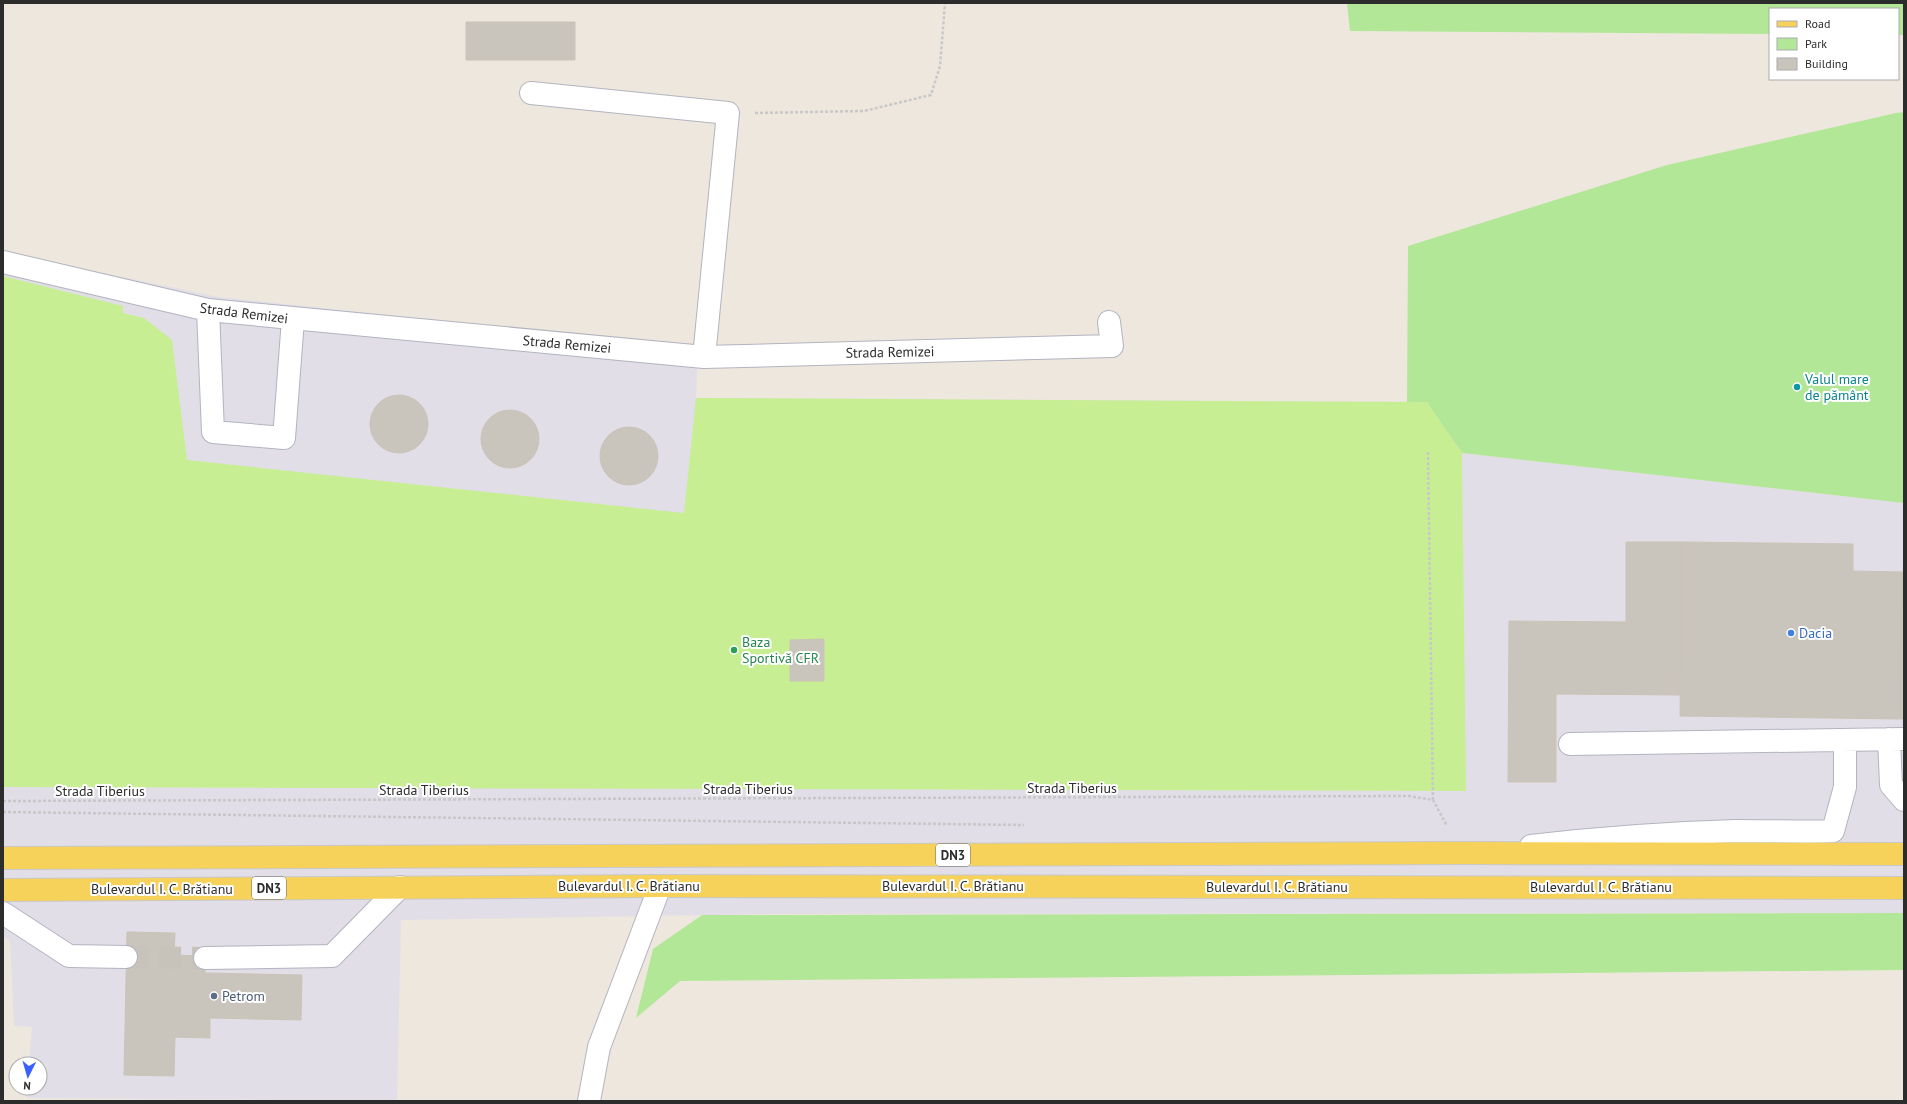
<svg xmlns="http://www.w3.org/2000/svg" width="1907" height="1104" font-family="'PT Sans',sans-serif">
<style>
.industrial{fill:#e1dee7}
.green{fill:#b3e798}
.pitch{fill:#c8ee94}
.building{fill:#c9c5bc;stroke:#cac3b7}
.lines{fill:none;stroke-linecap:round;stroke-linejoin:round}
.minor-tunnel{stroke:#c7c2ba;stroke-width:22;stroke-dasharray:22 11;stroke-linecap:butt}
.minor-casing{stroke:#b2b4c0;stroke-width:24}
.major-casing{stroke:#c8c8c8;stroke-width:24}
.path{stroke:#c8c8c8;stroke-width:2.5;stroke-dasharray:3 2;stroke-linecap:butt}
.minor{stroke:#fff;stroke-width:22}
.major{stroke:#f7d25a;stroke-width:22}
.culture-dot{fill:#0f9aa8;stroke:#fff;stroke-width:1.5}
.shop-dot{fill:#3f7fe0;stroke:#fff;stroke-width:1.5}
.leisure-dot{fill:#2e9e5b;stroke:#fff;stroke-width:1.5}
.service-dot{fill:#5c6f8a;stroke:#fff;stroke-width:1.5}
.labels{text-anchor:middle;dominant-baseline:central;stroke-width:4;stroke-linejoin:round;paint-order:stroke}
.shield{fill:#fff;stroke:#6b6b6b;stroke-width:1}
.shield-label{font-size:13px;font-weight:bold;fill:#2c2c2c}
.street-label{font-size:14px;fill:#2c2c2c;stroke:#fff}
.culture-label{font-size:14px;fill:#0d838f;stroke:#fff;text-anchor:start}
.shop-label{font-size:14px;fill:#366cbe;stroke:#fff;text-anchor:start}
.leisure-label{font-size:14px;fill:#27864d;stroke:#fff;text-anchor:start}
.service-label{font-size:14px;fill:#4e5e75;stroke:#fff;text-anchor:start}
</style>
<rect width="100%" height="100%" fill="#eee7de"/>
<path class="industrial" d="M3,252L218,297L698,348L696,398L1427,402L1462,453L1904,503V913L782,914L401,920L397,1101L27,1098L28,1088H40V1064H29L32,1027L14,1026L10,941L3,936Z"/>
<path class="green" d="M1347,3H1904V35H1898V9H1770V34L1350,31Z
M1904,112V503L1462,453L1427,403L1407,402L1408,246L1667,165L1896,113Z
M1904,913V970L680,981L636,1018L653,949L702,915Z"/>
<path class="pitch" d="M3,276L123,306V313L144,318L172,340L187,460L684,513L696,398L1427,402L1462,453L1466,791L3,787Z"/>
<path class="building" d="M466,22H575V60H466Z
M370 424a29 29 0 1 1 58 0a29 29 0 1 1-58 0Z
M481 439a29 29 0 1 1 58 0a29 29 0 1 1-58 0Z
M600 456a29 29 0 1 1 58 0a29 29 0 1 1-58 0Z
M1626,542H1682L1680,695L1556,694V782H1508L1509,621L1626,622Z
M1682,542L1853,544V571L1902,572L1900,719L1680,716Z
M1902,572H1904V719H1900Z
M824,639V681H790V640Z
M127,932L175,933L174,955L205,956V973L302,975L301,1020L210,1018V1038L175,1037L174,1076L124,1075Z"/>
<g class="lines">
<path class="minor-tunnel" d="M126,957L205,958"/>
<g class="minor-casing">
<path id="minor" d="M531,93L728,113L704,357
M3,262L208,310L704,357L1112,346L1109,322
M208,310L213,432L284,438L293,319
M1889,739L1891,785L1904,800
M1570,744L1904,739
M1531,846C1599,838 1667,833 1735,831C1768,831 1800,832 1833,831L1845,787V740
M3,913L69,956L126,957
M205,958L332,956L400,887
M589,1101L599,1047L660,886"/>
</g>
<g class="major-casing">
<path id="major" d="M3,858L1461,853L1904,854
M3,890L660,886L1904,888"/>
</g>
<path class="path" d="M755,113L864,111L931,95L940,66L945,3
M1428,452L1433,800
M3,801L1409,796L1433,800L1447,826
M3,812L1024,825"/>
<use href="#minor" class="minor"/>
<use href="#major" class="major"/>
</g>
<circle class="culture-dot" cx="1797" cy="387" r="4"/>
<circle class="shop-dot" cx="1791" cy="633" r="4"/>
<circle class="leisure-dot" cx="734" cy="650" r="4"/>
<circle class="service-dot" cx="214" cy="996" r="4"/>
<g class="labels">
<g class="shield">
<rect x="936" y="844" width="34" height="22" rx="3"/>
<rect x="252" y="877" width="34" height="22" rx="3"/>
</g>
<g class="shield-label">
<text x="953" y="855">DN3</text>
<text x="269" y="888">DN3</text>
</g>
<g class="street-label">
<text transform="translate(244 313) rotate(7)">Strada Remizei</text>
<text transform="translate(567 344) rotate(5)">Strada Remizei</text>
<text transform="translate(890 352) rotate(-1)">Strada Remizei</text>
<text x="1072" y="788">Strada Tiberius</text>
<text x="748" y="789">Strada Tiberius</text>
<text x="424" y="790">Strada Tiberius</text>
<text x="100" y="791">Strada Tiberius</text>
<text x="629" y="886">Bulevardul I. C. Brătianu</text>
<text x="953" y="886">Bulevardul I. C. Brătianu</text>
<text x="1277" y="887">Bulevardul I. C. Brătianu</text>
<text x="1601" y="887">Bulevardul I. C. Brătianu</text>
<text x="162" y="889">Bulevardul I. C. Brătianu</text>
</g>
<g class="culture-label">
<text x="1805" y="379">Valul mare<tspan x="1805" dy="16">de pământ</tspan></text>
</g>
<g class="shop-label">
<text x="1799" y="633">Dacia</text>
</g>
<g class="leisure-label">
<text x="742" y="642">Baza<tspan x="742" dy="16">Sportivă CFR</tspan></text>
</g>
<g class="service-label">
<text x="222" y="996">Petrom</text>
</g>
</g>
<rect width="1907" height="1104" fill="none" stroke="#2c2c2c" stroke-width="8"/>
<rect x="1769" y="8" width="130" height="72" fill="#ffffff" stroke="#ababab"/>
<rect x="1777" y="21" width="20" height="6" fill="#f7d25a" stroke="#ababab"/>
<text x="1805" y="28" font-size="12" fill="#2c2c2c">Road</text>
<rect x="1777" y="38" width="20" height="12" fill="#b3e798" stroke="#ababab"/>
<text x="1805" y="48" font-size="12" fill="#2c2c2c">Park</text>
<rect x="1777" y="58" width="20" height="12" fill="#c9c5bc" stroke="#ababab"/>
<text x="1805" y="68" font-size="12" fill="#2c2c2c">Building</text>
<g transform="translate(28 1076) rotate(185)"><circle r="19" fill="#ffffff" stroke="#ababab"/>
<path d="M0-3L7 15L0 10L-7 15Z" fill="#3a5fff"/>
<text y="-6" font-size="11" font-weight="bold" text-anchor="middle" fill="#2c2c2c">N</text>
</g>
</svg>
